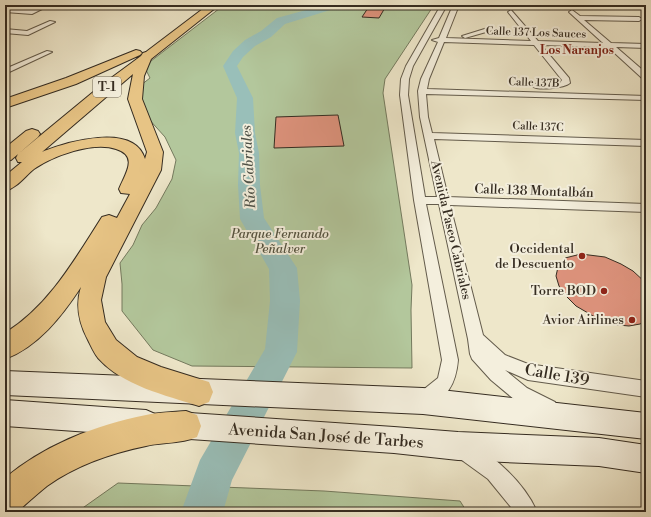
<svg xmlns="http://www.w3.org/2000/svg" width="651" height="517" font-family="'Libre Bodoni',serif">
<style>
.green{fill:#b3c79c;stroke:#747a5e}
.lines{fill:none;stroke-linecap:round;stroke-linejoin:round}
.river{fill:#99bfb9;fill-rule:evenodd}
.building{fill:#de937d;stroke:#352c21}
.street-casing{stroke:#635b4b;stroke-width:2}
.secondary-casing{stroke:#352c21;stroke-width:2}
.highway-casing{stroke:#352c21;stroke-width:2}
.street{fill:#f4efdd;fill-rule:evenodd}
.secondary{fill:#f4efdd;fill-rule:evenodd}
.highway{fill:#e7c485;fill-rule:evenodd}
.poi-dot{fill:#8f2418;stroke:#f4efdd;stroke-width:1.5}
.labels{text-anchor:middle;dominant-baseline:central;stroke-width:4;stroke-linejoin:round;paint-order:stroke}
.far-street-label{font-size:11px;fill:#352c21;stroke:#f4efdd}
.far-neighbourhood-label{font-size:12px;font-weight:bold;fill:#7a1f14;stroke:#f4efdd}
.shield{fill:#f4efdd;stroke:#6e6659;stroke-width:1}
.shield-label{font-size:12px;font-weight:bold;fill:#352c21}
.street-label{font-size:13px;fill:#352c21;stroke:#f4efdd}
.park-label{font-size:13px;font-style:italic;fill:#545340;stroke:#f4efdd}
.poi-label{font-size:13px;fill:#352c21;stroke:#f4efdd;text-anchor:end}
.water-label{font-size:14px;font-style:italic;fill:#4e5147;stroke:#f4efdd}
.near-street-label{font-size:16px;fill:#352c21;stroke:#f4efdd}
</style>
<rect width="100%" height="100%" fill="#eee7ca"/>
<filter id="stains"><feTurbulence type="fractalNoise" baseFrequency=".005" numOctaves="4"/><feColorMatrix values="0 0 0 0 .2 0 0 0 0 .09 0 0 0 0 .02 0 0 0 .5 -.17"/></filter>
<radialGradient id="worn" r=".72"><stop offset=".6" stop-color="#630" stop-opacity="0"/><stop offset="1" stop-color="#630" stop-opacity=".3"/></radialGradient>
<path class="green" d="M224,5H434L385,79L383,93L412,285L411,310L412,368L192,366L153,350L122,311V284L120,263L133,245L142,225L156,208L172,179L176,160L165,137L147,117L143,106L141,85L150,78L145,68L151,61Z
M118,483L324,491L460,501L467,512H77Z"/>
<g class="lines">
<path class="river" d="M324,5H342L340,7L285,24L271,37L255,46L243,57L237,66L253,98L255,133L259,153L260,185L264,218L297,268L300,301L297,352L232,480L223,512H181L200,460L265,349L270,301L269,269L240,219L238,185L239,153L235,133L237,98L223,66L233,51L245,40L261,31L277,18Z"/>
</g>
<path class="building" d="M370,5H376L386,6L379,18L362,17Z
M338,115L344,146L274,148L276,117Z
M581,254L605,257L621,264L633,271L646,283V321L640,324L629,326L618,325L600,320L576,306L566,296L559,286L556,276L558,267L565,258Z"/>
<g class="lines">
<g class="street-casing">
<path id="street" d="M43,5H50L32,14L5,12V8L31,10Z
M441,5H447L413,66L409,79L408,95L425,197H437L420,117L418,91L421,79L438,42L432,40L439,38L453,5H459L446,38L531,41L508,12L511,10L538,41L603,43L570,13L569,12L572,10L580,16L639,17L642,19L639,21L584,20L611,43L646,44V48L616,47L646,73V79H643L608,47L541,45L569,78L570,83C564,88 538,91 532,86L533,84L560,83L562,80L534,45L444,42L429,79L427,89L646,96V100L426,94L428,117L432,133L646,140V146L434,139L448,197L646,204V212L450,205L483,335L505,355L528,364L646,381V397L528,380L505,370L527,388L555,402L558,408L555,414L549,417L515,400L491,380L472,359L470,354L468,339L439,204H426L458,360C456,384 447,399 424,409L418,406L415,400L418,394L438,378L442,360L414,200L400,95L401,79L406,66Z
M50,21L55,22L28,35L5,33V29L27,31Z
M491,27L494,29L493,30L465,38L462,36Z
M47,51L52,52L5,74V69Z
M466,442C493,453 526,485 537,512H515L488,479L459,458L457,451L459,444Z"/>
</g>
<g class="secondary-casing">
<path id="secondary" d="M5,371L423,388L646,413V439L423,414L5,395Z
M5,400L146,410L155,414L159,423L155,432L146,436L5,426Z
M175,412L394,427L458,432L599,438L646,445V473L599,466L458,460L394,453L175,438L166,434L162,425L166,416Z"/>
</g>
<g class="highway-casing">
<path id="highway" d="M208,5H219L151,59L144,76L142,99L163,152L161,170L106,277L101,300L105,322L116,340L137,357L161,367L209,382L213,392L209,402L199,406C165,395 123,386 98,358C94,353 91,346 88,340C79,323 75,306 81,287C62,316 38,347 5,359V333C49,306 75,259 102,217L109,215L117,218L130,194L121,193L119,189C125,174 139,156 116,149C93,141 53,156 34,169C25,176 17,188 5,191V176L22,162H18L16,158L18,154L103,84L141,56L143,53L146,52ZM133,74L128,99L147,152L145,159C134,122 66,142 42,152Z
M136,50L140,51L142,53L140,55L76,84L5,108V99L66,78Z
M32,129L38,131L40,134L38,137L11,160L5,161V148L26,131Z
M186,411L197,415L201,426L197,437C180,444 163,442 146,446C112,453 76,465 47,486C37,494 27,503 17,512H5V478C45,445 95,425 146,415C159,412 173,412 186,411Z"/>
</g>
<use href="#street" class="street"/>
<use href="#secondary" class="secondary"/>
<use href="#highway" class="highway"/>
</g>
<g class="poi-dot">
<circle cx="582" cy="256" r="4"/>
<circle cx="604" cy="291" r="4"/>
<circle cx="632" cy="320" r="4"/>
</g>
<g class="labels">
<g class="far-street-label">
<text transform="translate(536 33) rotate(2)">Calle 137 Los Sauces</text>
<text transform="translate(534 83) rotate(2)">Calle 137B</text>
<text transform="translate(538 127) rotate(2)">Calle 137C</text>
</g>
<g class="far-neighbourhood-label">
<text x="577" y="50">Los Naranjos</text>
</g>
<rect class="shield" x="93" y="77" width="28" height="20" rx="3"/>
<g class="shield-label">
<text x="107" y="87">T-1</text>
</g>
<g class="street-label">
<text transform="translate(534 191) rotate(2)">Calle 138 Montalbán</text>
<text transform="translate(451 230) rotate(77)">Avenida Paseo Cabriales</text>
</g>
<g class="park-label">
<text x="280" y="234">Parque Fernando<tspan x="280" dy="15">Peñalver</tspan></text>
</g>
<g class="poi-label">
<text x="574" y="249">Occidental<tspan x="574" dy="15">de Descuento</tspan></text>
<text x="596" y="291">Torre BOD</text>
<text x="624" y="320">Avior Airlines</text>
</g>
<g class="water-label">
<text transform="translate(249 167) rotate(-93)">Río Cabriales</text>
</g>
<g class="near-street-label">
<text transform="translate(557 375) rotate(10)">Calle 139</text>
<text transform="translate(326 436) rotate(4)">Avenida San José de Tarbes</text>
</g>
</g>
<rect width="651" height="517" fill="none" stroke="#eee7ca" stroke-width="20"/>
<rect x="6" y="6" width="639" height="505" fill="none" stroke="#352c21" stroke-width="2"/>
<rect x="10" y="10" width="631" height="497" fill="none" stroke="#352c21"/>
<rect width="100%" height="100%" filter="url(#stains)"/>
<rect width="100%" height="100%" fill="url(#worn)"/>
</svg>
